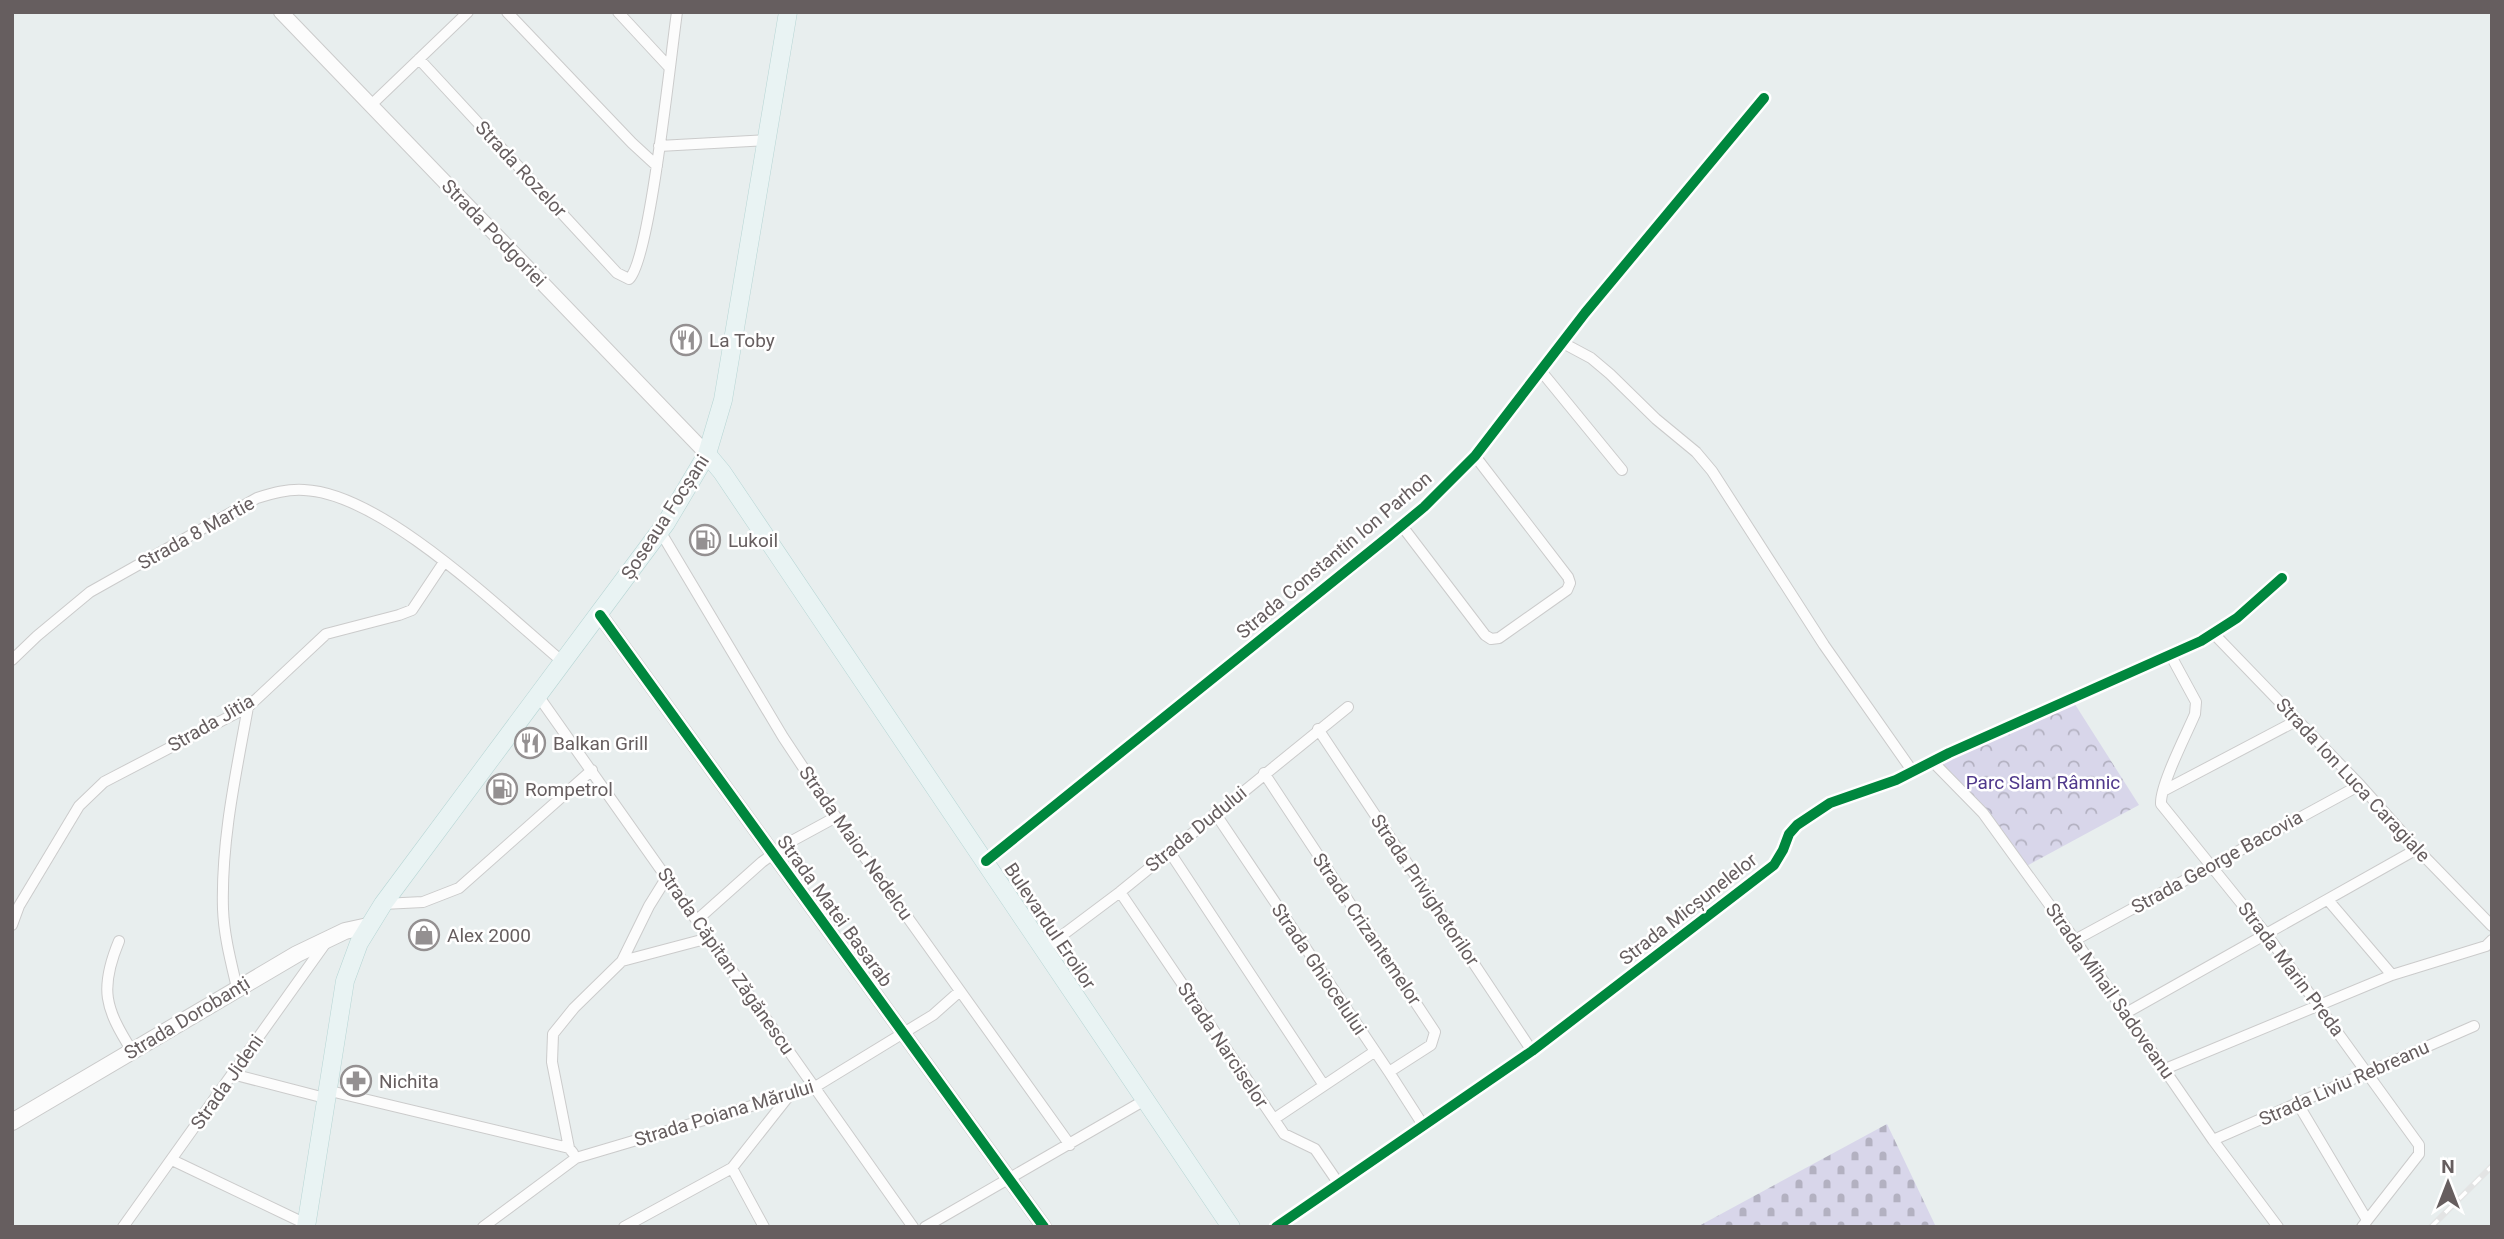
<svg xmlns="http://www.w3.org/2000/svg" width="2504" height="1239" font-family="Roboto,sans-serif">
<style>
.forest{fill:url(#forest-crowns)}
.cemetery{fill:url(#cemetery-stones)}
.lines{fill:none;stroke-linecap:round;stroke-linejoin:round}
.minor-casing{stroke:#cbcbcb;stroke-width:12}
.tertiary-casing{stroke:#cbcbcb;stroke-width:16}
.secondary-casing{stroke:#cacaca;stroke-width:18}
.primary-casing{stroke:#b6d5d4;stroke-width:19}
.minor{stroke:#fcfcfc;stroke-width:10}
.tertiary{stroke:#fcfcfc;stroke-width:14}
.secondary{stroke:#fcfcfc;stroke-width:16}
.primary{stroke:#e9f3f3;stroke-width:18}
.rail-casing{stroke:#e3e4e4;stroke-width:6}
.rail{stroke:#fff;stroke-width:3.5;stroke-dasharray:10;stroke-linecap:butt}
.cycleway-casing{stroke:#fff;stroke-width:15}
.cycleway{stroke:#00873e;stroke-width:10}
.labels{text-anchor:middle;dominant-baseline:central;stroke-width:5;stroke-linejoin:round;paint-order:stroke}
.street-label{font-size:19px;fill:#665e5f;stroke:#fff}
.poi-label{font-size:19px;fill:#665e5f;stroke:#fff;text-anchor:start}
.park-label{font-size:19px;fill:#4f388b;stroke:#fff}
</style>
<defs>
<pattern id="forest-crowns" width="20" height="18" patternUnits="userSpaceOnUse" patternTransform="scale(1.75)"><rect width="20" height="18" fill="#d8d6ea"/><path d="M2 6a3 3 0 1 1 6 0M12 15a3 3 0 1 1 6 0" fill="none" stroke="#b3b1c1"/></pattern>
<pattern id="cemetery-stones" width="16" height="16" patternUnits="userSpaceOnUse" patternTransform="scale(1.75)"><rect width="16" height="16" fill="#d8d6ea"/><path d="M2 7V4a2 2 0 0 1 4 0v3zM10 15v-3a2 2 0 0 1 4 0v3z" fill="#b3b1c1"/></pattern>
</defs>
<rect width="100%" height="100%" fill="#e8eeee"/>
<path class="forest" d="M2071,698L2139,805L2023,868L1933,762Z"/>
<path class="cemetery" d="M1887,1124L1936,1227H1697Z"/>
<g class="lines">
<g class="minor-casing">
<path id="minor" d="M507,12L632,143L657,166
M618,12L669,67
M419,59L617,273L629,279C650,261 671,52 677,12
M370,106L468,12
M659,146L768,140
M1563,343L1591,358L1610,374L1656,419L1696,452L1712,471L1824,645L1913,772
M1541,371L1622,470
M1402,526L1485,635L1491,639L1499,638L1567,590L1570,583L1568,577L1475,456
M660,531L783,737L836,817L1070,1145
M2214,634L2360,785L2417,849L2492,926
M2171,656L2196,702L2195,714C2187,733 2160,785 2161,804L2267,935L2419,1145V1154L2362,1227
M12,660L37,636L90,592L257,498C273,493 287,489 304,490C383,493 503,612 564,663
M539,697L913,1227
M1318,729L1532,1051
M1933,762L1983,813L2075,940L2213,1140L2278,1227
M1264,773L1435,1032L1431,1045L1389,1072
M2163,791L2296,721
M1215,813L1389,1072L1423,1125
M1169,851L1323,1084
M986,861L1388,537L1424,507L1475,456L1585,313L1764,98
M1120,892L1284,1134L1315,1149L1339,1184
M2328,900L2392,975
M383,904L423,902L459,888L592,770
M697,920L762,862L790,842L836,817
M12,925L19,906L79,806L104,782L248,707L326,634L399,615L412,610L444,562
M2075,940L2360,785
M119,941C99,989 105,1008 132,1051
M1044,949L1120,892L1348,707
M622,961L709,938
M237,988C231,962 224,936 223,909C221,841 236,773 248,707
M2126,1013L2417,849
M2165,1069L2392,975L2486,946L2492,940
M232,1074L325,1098
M326,1090L569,1148L573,1153
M2298,1104L2367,1220
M1274,1119L1374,1052
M2213,1140L2474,1026
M569,1148L552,1062L553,1034L574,1008L622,961L649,906L667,877
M172,1160L306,1224
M732,1168L764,1227
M123,1227L327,941
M483,1227L576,1158L815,1087L933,1015L960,991
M624,1227L732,1168L788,1097
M925,1227L1145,1100
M1276,1227L1532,1051L1774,865L1783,850L1789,834L1797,825L1830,803L1896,780L1949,753L2201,641L2237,618L2282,578"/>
</g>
<g class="tertiary-casing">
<path id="tertiary" d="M281,12L707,454
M600,615L1044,1227"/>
</g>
<g class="secondary-casing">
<path id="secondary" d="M12,1122L297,954L345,931L368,926"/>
</g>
<g class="primary-casing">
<path id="primary" d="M707,454L722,472L1231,1227
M306,1227L345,981L359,943L383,904L666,523L707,454L723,400L788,12"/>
</g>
<use href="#minor" class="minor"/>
<use href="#tertiary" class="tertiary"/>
<use href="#secondary" class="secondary"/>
<use href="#primary" class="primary"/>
<g class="rail-casing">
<path id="rail" d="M2431,1227L2492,1166"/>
</g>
<use href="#rail" class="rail"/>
<g class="cycleway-casing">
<path id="cycleway" d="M600,615L1044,1227
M986,861L1388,537L1424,507L1475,456L1585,313L1764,98
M1276,1227L1532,1051L1774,865L1783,850L1789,834L1797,825L1830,803L1896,780L1949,753L2201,641L2237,618L2282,578"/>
</g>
<use href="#cycleway" class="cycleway"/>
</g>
<defs>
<g id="restaurant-ring" transform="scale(1.575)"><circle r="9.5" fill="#fff" stroke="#949091" stroke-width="1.5"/><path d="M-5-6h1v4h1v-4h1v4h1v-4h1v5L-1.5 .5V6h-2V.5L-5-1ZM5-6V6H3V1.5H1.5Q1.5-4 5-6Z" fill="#949091"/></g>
<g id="fuel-ring" transform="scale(1.575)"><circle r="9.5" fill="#fff" stroke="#949091" stroke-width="1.5"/><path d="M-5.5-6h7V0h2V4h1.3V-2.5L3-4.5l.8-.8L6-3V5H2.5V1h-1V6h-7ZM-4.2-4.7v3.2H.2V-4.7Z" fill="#949091"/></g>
<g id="shop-ring" transform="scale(1.575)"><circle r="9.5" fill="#fff" stroke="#949091" stroke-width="1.5"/><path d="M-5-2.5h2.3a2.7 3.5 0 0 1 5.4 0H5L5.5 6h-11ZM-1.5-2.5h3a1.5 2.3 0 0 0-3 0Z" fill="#949091"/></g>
<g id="pharmacy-ring" transform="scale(1.575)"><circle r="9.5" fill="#fff" stroke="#949091" stroke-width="1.5"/><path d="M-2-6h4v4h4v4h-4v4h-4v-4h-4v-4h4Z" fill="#949091"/></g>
</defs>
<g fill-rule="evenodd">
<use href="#restaurant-ring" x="686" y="340"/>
<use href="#fuel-ring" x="705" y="540"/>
<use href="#restaurant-ring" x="530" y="743"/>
<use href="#fuel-ring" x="502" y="789"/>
<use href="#shop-ring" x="424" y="935"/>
<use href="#pharmacy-ring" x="356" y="1081"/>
</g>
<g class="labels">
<g class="street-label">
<text transform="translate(521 169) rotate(47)">Strada Rozelor</text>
<text transform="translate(494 233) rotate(46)">Strada Podgoriei</text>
<text transform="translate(665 517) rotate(-57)">Șoseaua Focșani</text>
<text transform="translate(196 533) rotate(-29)">Strada 8 Martie</text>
<text transform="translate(1334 555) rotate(-40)">Strada Constantin Ion Parhon</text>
<text transform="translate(211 723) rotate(-30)">Strada Jitia</text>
<text transform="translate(2353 780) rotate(47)">Strada Ion Luca Caragiale</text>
<text transform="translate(1196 829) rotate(-39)">Strada Dudului</text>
<text transform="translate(856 843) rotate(55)">Strada Maior Nedelcu</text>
<text transform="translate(2217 862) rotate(-29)">Strada George Bacovia</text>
<text transform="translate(1425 890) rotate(56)">Strada Privighetorilor</text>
<text transform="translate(1688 909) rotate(-38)">Strada Micșunelelor</text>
<text transform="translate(835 911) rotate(54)">Strada Matei Basarab</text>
<text transform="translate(1050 926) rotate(56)">Bulevardul Eroilor</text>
<text transform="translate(1367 929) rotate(56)">Strada Crizantemelor</text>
<text transform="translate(726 961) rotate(55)">Strada Căpitan Zăgănescu</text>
<text transform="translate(1319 969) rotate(56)">Strada Ghiocelului</text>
<text transform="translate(2291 969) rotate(53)">Strada Marin Preda</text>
<text transform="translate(2110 991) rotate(55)">Strada Mihail Sadoveanu</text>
<text transform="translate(187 1018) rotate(-31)">Strada Dorobanți</text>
<text transform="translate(1223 1045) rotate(56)">Strada Narciselor</text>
<text transform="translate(227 1082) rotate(-55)">Strada Jideni</text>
<text transform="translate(2344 1083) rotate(-24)">Strada Liviu Rebreanu</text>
<text transform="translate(724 1113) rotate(-17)">Strada Poiana Mărului</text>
</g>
<g class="poi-label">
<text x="709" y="340">La Toby</text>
<text x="728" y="540">Lukoil</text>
<text x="553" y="743">Balkan Grill</text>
<text x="525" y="789">Rompetrol</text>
<text x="447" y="935">Alex 2000</text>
<text x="379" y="1081">Nichita</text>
</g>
<g class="park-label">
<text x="2043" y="782">Parc Slam Râmnic</text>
</g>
</g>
<rect width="2504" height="1239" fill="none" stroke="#665e5f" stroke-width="28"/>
<g transform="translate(2448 1183)" stroke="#ffffff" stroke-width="5" paint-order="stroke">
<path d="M0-5L12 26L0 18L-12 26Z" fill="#665e5f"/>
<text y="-10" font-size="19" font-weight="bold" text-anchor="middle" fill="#665e5f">N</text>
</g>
</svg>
